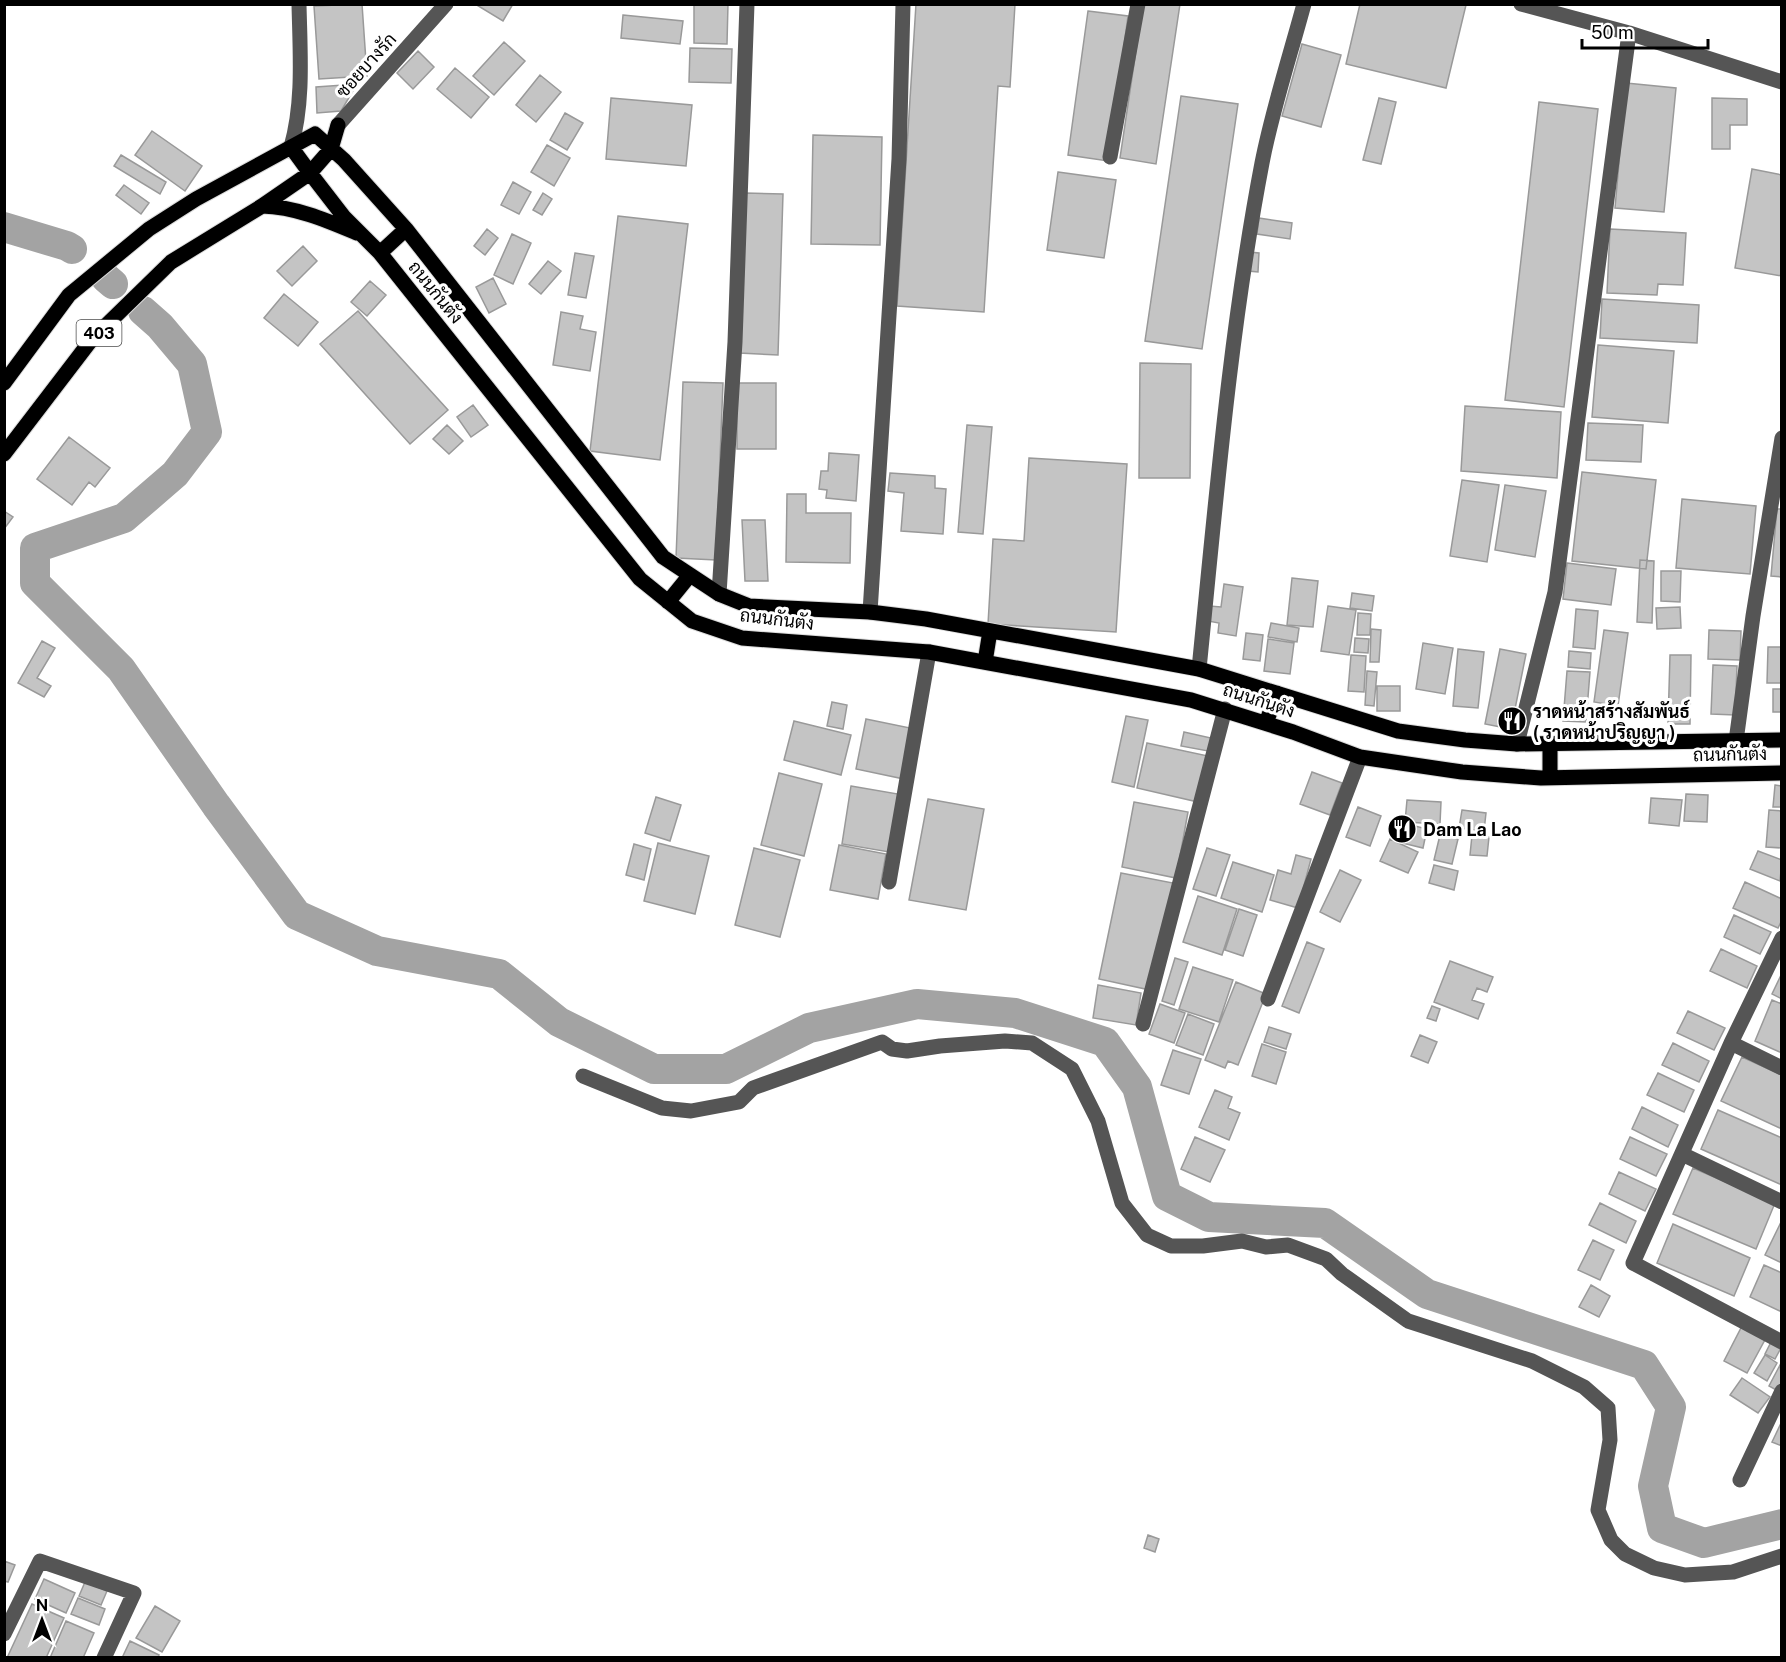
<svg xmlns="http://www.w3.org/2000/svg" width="1786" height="1662" font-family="'Public Sans',Sarabun,sans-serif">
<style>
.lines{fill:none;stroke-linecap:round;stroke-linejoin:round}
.river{stroke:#a3a3a3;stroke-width:30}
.building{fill:#c4c4c4;stroke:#999;stroke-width:1.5}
.major-casing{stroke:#dbdbdb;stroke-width:17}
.minor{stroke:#555;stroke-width:15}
.major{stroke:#000;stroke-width:15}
.labels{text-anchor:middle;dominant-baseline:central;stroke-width:6;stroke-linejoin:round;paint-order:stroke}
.shield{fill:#fff;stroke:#4c4c4c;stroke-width:1.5}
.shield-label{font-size:16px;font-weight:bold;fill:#000}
.street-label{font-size:18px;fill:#000;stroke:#fff}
.poi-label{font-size:18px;font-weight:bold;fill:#000;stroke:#fff;text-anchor:start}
</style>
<rect width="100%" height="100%" fill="#fff"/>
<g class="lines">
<path class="river" d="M4,227L67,246L72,249
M106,278L113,284
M143,311L160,326L192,364L207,432L175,474L124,518L35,548V583L121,669L216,805L297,915L377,951L499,974L559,1022L654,1069H726L809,1028L917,1004L1015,1013L1105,1042L1137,1087L1167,1196L1209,1217L1325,1223L1427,1294L1644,1365L1671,1407L1653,1486L1662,1528L1704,1543L1782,1524"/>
</g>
<path class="building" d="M362,4L367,76L319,79L314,6Z
M475,4H513L503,21Z
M694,4H728L727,44L694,43Z
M916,4H1015L1010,87L998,86L984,312L897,306Z
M1143,4H1180L1156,164L1120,158Z
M1360,4L1466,5L1446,88L1346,64Z
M1088,11L1128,16L1108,161L1068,155Z
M623,15L683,21L680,44L621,38Z
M504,42L525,61L494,95L473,76Z
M1302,44L1341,55L1321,127L1282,116Z
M690,48L732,49L731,83L689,82Z
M418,51L434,67L413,89L397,73Z
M455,68L489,97L471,118L437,89Z
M540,75L561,92L536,122L516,105Z
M1626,83L1676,88L1664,212L1615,208Z
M357,84L341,111L317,113L316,87Z
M1181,96L1238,104L1202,349L1145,341Z
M611,98L692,105L686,166L606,159Z
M1379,98L1396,102L1381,164L1363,160Z
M1712,98L1747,99V125H1730V149H1712Z
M1539,102L1598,109L1564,407L1505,400Z
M565,113L583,123L567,150L550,140Z
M152,131L202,166L185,191L135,155Z
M813,135L882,137L880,245L811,244Z
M547,145L570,158L554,186L531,172Z
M121,155L166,182L160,194L114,166Z
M1752,169L1782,175V276L1735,268Z
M1058,172L1116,180L1104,258L1047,250Z
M513,182L531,192L519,214L501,205Z
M124,185L149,203L141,214L116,195Z
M543,193L552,199L542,215L533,210Z
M745,193L783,194L778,355L739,353Z
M618,216L688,224L660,460L590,451Z
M1259,218L1292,223L1290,239L1257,234Z
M487,229L498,238L485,255L474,246Z
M1610,229L1686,233L1683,285L1658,284L1657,295L1607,293Z
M512,234L531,243L513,284L494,275Z
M303,246L317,261L292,286L277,271Z
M1249,252L1259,253L1258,272L1248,271Z
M575,253L594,256L586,298L568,295Z
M548,261L561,271L541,294L529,284Z
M493,278L506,304L489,313L476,287Z
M370,281L386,295L367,316L351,302Z
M284,294L318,322L298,346L264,318Z
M1602,299L1699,305L1697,343L1600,338Z
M358,311L448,410L410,444L320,344Z
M561,312L583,316L580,329L596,332L590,371L553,365Z
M1598,345L1674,351L1668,423L1592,417Z
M1140,363L1191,364L1190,478H1139Z
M683,382L723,383L716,560L676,558Z
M737,383H776V449H737Z
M473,405L488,425L471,437L457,417Z
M1465,406L1561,412L1557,478L1461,471Z
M1588,423L1643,425L1641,462L1586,460Z
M447,425L463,441L449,454L433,439Z
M967,425L992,427L983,534L958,532Z
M69,437L110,468L95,487L89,482L72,505L37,479Z
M829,453L859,455L856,501L826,498L827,490L819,489L821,471H828Z
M1029,458L1127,464L1116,632L988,624L993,539L1024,541Z
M1582,472L1656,480L1646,569L1572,561Z
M890,473L935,476V488L946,489L943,534L901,531L904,493L888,491Z
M1462,480L1499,485L1487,562L1450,556Z
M1505,485L1546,491L1535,557L1495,550Z
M787,494H806V513H851L850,563L786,562Z
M1682,499L1756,506L1750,574L1676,568Z
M1777,509H1782V577L1771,576Z
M4,511L13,517L4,529Z
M742,520H765L768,581H745Z
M1640,560L1654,561L1652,623L1637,622Z
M1567,563L1616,569L1611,605L1563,599Z
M1661,571H1681L1680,602L1661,601Z
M1292,578L1318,581L1313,627L1287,625Z
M1224,584L1243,587L1236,636L1218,633L1219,623L1208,621L1210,606L1221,607Z
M1352,593L1374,596L1372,611L1350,608Z
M1328,606L1356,610L1349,655L1321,651Z
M1680,607L1681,628L1657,629L1656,608Z
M1576,609L1598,611L1595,649L1573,647Z
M1358,613L1371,614L1370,635H1357Z
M1271,623L1299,628L1297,642L1268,637Z
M1371,629L1381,630L1379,662H1370Z
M1604,630L1628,633L1618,706L1594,702Z
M1709,630L1741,631L1740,660L1708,659Z
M1246,633L1263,635L1260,661L1243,659Z
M1355,638L1369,639L1368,653L1354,652Z
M1268,639L1294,643L1290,674L1264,671Z
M42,641L55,648L37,678L51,686L44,697L18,683Z
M1423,643L1453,648L1445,694L1416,689Z
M1768,647H1782V683H1767Z
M1458,649L1484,652L1478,708L1453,706Z
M1500,649L1526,654L1511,729L1485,724Z
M1569,651L1591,653L1590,669L1568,667Z
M1351,655L1366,656L1364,692L1348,691Z
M1670,655H1691L1690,724H1668Z
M1713,665L1737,666L1735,715L1711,714Z
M1367,671L1377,672L1374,706L1365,705Z
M1567,671L1590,672L1586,722L1563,721Z
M1377,686H1400V711H1377Z
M1773,689H1782V712H1773Z
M832,702L847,705L843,729L827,726Z
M1126,716L1148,720L1134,787L1112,782Z
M866,719L915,729L904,779L856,769Z
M794,721L851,735L841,775L784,760Z
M1184,732L1211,738L1208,751L1181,746Z
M1147,743L1208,756L1198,802L1137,788Z
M1312,772L1342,783L1330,815L1300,804Z
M779,773L822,784L804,856L761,845Z
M1775,785L1782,786V807H1773Z
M851,786L898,794L889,852L842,844Z
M1686,794L1708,795L1707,822L1684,821Z
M656,797L681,805L670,841L645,833Z
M1651,798L1682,800L1679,826L1649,823Z
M928,799L984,809L966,910L909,900Z
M1407,800L1441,802L1440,824L1405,822Z
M1134,802L1188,812L1176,878L1122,867Z
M1358,807L1381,816L1370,846L1346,837Z
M1462,810L1486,813L1484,831L1459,828Z
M1769,810L1782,811V848L1766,847Z
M1403,823L1427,829L1423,848L1398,842Z
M1440,835L1458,839L1452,864L1434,860Z
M1472,835L1489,837L1487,856L1470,855Z
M1390,839L1418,852L1408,873L1380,861Z
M658,843L709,856L695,914L644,901Z
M634,844L651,849L644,880L626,875Z
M839,845L886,854L878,899L830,890Z
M754,848L800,860L780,937L735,925Z
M1207,848L1230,855L1216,896L1193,889Z
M1758,851L1782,860L1780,881L1750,869Z
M1296,855L1311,859L1298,908L1270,900L1278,870L1291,874Z
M1233,862L1274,875L1262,912L1221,898Z
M1434,865L1458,871L1454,890L1429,883Z
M1340,870L1361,880L1340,922L1320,912Z
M1121,873L1173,883L1150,990L1099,979Z
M1745,882L1782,899V920L1778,928L1733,908Z
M1198,896L1237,909L1222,955L1183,942Z
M1239,909L1257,915L1243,956L1225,950Z
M1734,915L1771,932L1760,954L1724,937Z
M1307,942L1324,949L1299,1013L1282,1006Z
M1721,949L1757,966L1747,988L1710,971Z
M1175,958L1188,962L1174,1005L1162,1001Z
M1450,961L1493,977L1487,992L1477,988L1472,1000L1484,1004L1478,1019L1434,1002Z
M1193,967L1233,980L1219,1022L1179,1009Z
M1782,973V999L1772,994Z
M1236,982L1266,994L1238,1065L1228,1061L1225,1068L1205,1060Z
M1098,985L1141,993L1136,1025L1093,1018Z
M1772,1000L1782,1004V1053L1755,1041Z
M1160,1004L1185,1013L1174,1043L1149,1034Z
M1432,1006L1440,1009L1436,1021L1427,1018Z
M1688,1011L1725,1028L1714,1050L1677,1033Z
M1188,1014L1214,1024L1203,1055L1176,1045Z
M1269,1027L1291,1034L1286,1049L1264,1042Z
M1420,1035L1437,1042L1428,1063L1411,1056Z
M1673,1043L1709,1061L1699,1082L1662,1065Z
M1262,1044L1286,1052L1276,1084L1252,1076Z
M1173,1050L1201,1059L1189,1094L1161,1085Z
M1742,1057L1782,1075V1129L1721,1101Z
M1658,1073L1694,1090L1684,1112L1647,1095Z
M1215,1090L1232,1097L1228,1108L1240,1113L1229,1140L1199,1127Z
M1642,1107L1678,1125L1668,1147L1632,1129Z
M1718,1110L1782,1138V1185L1701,1149Z
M1195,1137L1225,1150L1210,1182L1181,1169Z
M1630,1137L1667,1154L1656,1176L1620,1159Z
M1693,1168L1775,1203L1756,1249L1673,1214Z
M1619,1172L1656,1189L1645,1211L1609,1194Z
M1600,1203L1636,1221L1626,1243L1589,1225Z
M1782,1220V1263L1765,1255Z
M1673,1224L1750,1258L1734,1296L1657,1263Z
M1593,1240L1614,1250L1600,1280L1578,1270Z
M1764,1265L1782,1273V1312L1750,1297Z
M1591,1285L1610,1296L1599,1317L1579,1307Z
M1743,1324L1767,1336L1747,1373L1724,1361Z
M1772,1340L1782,1346L1775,1359L1765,1354Z
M1765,1355L1777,1363L1767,1381L1754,1373Z
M1780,1365L1782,1384L1778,1391L1769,1386Z
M1742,1378L1770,1397L1758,1413L1730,1395Z
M1782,1421V1446L1772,1442Z
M1148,1535L1159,1539L1155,1552L1144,1548Z
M4,1561L15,1565L8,1582L4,1581Z
M44,1579L75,1593L66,1613L35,1599Z
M85,1582L107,1591L101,1605L79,1596Z
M78,1598L105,1609L99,1625L71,1614Z
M32,1604L64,1618L46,1658H7Z
M155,1606L180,1621L162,1652L136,1638Z
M66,1621L94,1633L83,1658H50Z
M130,1641L159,1655L158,1658H122Z"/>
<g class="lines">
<g class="major-casing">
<path id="major" d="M291,147L310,173L331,149L338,125
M262,206C296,207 326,220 357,233
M380,253L406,229
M4,383L69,295L149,229L196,199L315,134L344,160L406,229L663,557L719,594L749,606L870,612L926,619L1199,669L1398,731L1465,740L1517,744L1782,740
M4,454L92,339L171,262L262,206L310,173L344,217L380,253L640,579L692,621L742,638L929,652L1191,700L1293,732L1360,757L1462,772L1541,778L1782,773
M668,602L690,575
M985,662L990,631
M1266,723L1277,693
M1550,744V778"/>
</g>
<path class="minor" d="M1521,4L1629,33L1782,82
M338,125L446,4
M291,147C304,102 300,52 299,4
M1110,157L1138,4
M719,594L735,342L747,4
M870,612L899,159L903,4
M1199,669C1216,500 1230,330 1262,163C1272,111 1290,56 1304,4
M1736,741L1753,616L1782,438
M1517,744L1555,592L1629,33
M889,882L929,652
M1782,938L1731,1043L1633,1263L1782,1342
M1268,999L1360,757
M1143,1024L1225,709
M1731,1043L1782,1068
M583,1076L662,1108L691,1111L739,1102L753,1088L882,1042L892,1049L907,1051L940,1046L1005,1041L1032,1043L1072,1069L1098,1121L1122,1203L1147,1235L1171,1246H1203L1242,1241L1266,1247L1288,1245L1326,1259L1342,1274L1408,1321L1532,1361L1584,1387L1608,1408L1610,1440L1598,1510L1611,1540L1625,1554L1654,1568L1685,1575L1733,1572L1782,1556
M1682,1154L1782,1202
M1740,1480L1782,1391
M4,1634L40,1561L134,1593L104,1658"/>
<use href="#major" class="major"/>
</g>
<defs>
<g id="restaurant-disc" transform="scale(1.5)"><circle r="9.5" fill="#000" stroke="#fff"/><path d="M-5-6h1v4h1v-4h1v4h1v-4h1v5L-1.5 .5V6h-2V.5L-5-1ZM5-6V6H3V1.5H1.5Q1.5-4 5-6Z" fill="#fff"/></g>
</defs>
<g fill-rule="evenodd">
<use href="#restaurant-disc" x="1512" y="721"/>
<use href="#restaurant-disc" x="1402" y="829"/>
</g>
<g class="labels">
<rect class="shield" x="76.5" y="320" width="45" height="26" rx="4.5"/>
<g class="shield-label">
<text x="99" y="333">403</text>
</g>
<g class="street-label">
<text transform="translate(366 65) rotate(-48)">ซอยบางรัก</text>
<text transform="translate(436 292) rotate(51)">ถนนกันตัง</text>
<text transform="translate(777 619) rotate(7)">ถนนกันตัง</text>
<text transform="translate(1259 700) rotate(18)">ถนนกันตัง</text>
<text transform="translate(1730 754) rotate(-1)">ถนนกันตัง</text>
</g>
<g class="poi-label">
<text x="1533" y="711">ราดหน้าสร้างสัมพันธ์<tspan x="1533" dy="21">( ราดหน้าปริญญา )</tspan></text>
<text x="1423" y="829">Dam La Lao</text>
</g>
</g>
<rect width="1786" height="1662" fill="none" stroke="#000000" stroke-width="12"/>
<g transform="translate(42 1620)" stroke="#ffffff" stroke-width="4.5" paint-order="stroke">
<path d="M0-4.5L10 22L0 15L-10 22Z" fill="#000000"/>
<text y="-9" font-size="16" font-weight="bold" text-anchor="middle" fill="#000000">N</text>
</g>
<path d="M1582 39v9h126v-9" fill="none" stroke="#000000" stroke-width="3"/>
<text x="1591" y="39" font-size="18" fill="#000000" stroke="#ffffff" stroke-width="4.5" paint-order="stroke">50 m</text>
</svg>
